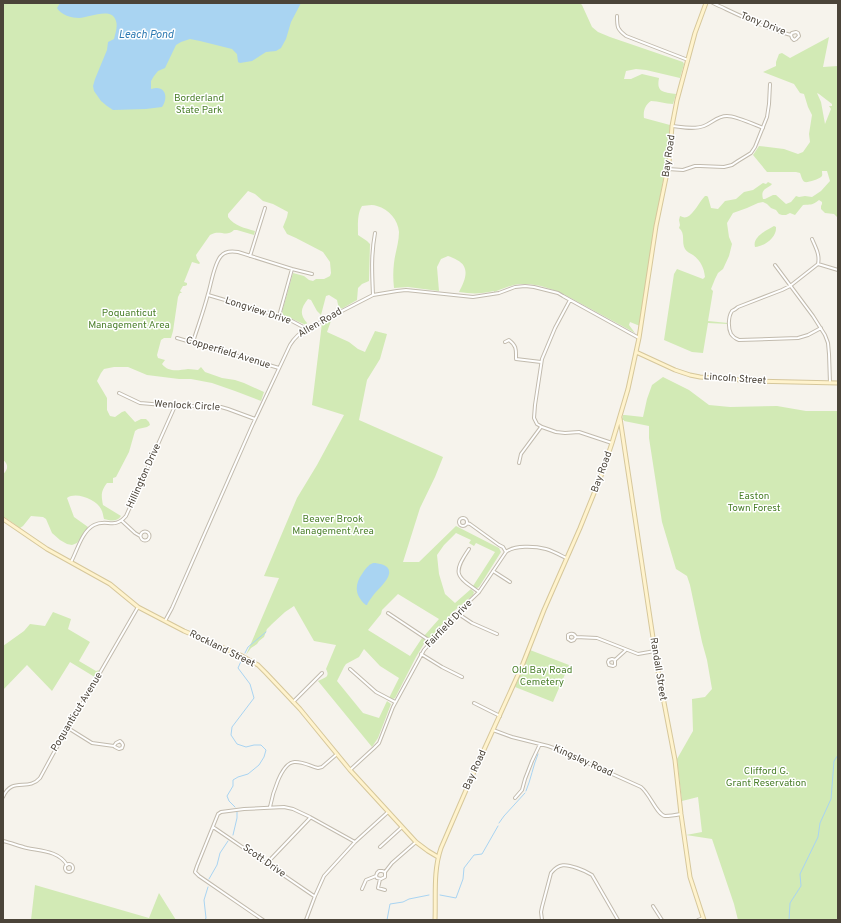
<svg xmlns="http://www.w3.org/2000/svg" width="841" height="923" font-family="Overpass,sans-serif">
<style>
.green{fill:#d2eab5;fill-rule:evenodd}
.water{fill:#a9d4f2}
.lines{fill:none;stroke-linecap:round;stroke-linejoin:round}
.stream{stroke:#a9d4f2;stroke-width:1}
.street-casing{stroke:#c2bbae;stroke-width:4}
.secondary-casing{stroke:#d6c79b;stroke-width:5}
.street{stroke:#fff;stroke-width:2}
.secondary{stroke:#fff3cd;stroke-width:3}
.labels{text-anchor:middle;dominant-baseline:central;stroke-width:3;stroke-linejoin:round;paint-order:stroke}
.street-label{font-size:10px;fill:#4b4439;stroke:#fff}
.park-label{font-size:10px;fill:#4a7f2a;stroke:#fff}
.water-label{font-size:11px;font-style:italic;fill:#2e7ab2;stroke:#fff}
</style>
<rect width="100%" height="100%" fill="#f6f3ec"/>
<path class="green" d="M3,3H580L582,5L592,27L598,32L610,37L683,62L684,64L680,78L646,70L636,69L626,71L624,79H631L642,74L659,78C656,93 664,92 676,94L673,104C665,104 659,101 651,101C645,105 643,111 644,118L670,125L667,161L653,233L640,326L630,322L629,325L635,333L567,296C554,289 536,283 521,284C513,284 502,289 494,292V291C481,294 472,294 459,292C465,281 471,267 457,260C454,258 451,257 448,256L441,259L437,267L439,291L408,287L394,288C393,279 393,271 394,263C395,253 399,243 399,232C398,220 389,209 377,206C372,204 366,206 362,206C357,214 358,225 358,235L367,241L370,244L369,281L362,284L358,288L357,300L343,308L339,309L337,300L329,295L326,296L321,315L317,311L311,300L308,299C301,308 299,314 307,323L306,325L283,315L282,312L293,273L304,276L309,280L313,281L316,279H324L330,276L331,273L330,262L323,252L296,238L287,234L283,227L287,217L288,212L273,204L263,201L255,194L248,191L228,214V217C234,226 245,228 255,231L254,235L237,230H234C226,238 220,229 210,235L196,255L197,259L200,263L199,264L192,262L184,282L187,283V285L185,286H183L180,291L182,293H180L178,297L173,331L171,338H164L161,340L157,355L158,358L165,360L162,364C169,373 179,370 188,369C192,369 195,370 198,370L201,367L205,372L222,378L235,380L244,383L264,392L261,401L235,391L212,383L191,379H179L147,375L128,367H114L104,369L101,373L97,381L107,398V410L110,416L115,417L122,412L125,411L135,422L141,419H146L149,422L150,425L147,427L138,429L135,431L129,452L116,477L113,478V483H107C101,491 101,495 103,505L121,516C117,522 111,521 104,519C103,516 103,512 101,509C97,500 76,491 67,498L74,517L88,527L77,543L72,545L67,544L60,540L52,533L46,519L43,517L31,516L23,526L20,528L3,516V474C8,470 9,464 3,460Z
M829,37L823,67L838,66V218L834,214L825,213L821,209V206L822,204V202L819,200C811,206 811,204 803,205L795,215L790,213L786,215H782L779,214L776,210L771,208L767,204L763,202L758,203L747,208L733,213L727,223L729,237L732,244L729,256L723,269L718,273L715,279L711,289L713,291L708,321L728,323V324L708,323L703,353L692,352L664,340L674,274L677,269L703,279L705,277C704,268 701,261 693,255C690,253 687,252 685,249C681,242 686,234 679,228L680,225L679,220L680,216C683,217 684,218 687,217C693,215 700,201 705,196H707L708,197L711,208L718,209L725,201L736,199L744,192L753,190L763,183L766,184L768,182L772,184C768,189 760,188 763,199H765L773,195H776L786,204L791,202L796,196L799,197L805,196L812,197L821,191L830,181L827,171H822C822,174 823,175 821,177C819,179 807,183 805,182C802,181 801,175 800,173L796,172H767L753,155L759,146L784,149L798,154L803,152L810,142L809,134L812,115L808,107L804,94L800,93L794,84L763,72L776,66V62L779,54L782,53L790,58ZM817,93L819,94L832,104V106H829L831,109L825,124L821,102Z
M774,226L776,227C777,237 765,246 755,247C752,237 767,230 774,226Z
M332,318L327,332L349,342L358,349L365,352L375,331L387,334L380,359L367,380L359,420L443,457L435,477L420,508L403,562H419L456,526L499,548L501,552L479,587C477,589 475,588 473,586L495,552L476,543L474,546L469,543L471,540L456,533L444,545L437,555L439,574L445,594L455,603L471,589L474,592L473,595L454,611L430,638L424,636L439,619L398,594L382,610L381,614L368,630L410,656L422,638L425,640V642L416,657L395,698L393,699L389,698L399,678L380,666L364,649L359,657L346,664L344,667L337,681L363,713L379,718L387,701L391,704L378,738L372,747L318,681C323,678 331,678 326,669L336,645L314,641L294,606L285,612L272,624L267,629L264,637L259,641L257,644L251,648L246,655L279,578L264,576L297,498L317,465L344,415L312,405L322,323Z
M663,377L689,390L709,405L730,407L777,406L806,411H838V920H738L734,904L712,839L686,835L702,832L698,797L682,801L677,759L693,731L692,699L705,697L712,689L707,660L702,642L690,585L687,576L676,569L662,522L649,438V426L624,421V420H622L623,415H625L643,417L647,399L652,385Z
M53,612L71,619L68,629L90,642L79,661L96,671L99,670L94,679L93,676L70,662L52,691L27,665L3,690V646L24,631L30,624L45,626Z
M530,650L569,665L553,702L515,687Z
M35,885L149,918L159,893L176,920H31Z"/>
<path class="water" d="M60,3H301L291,22L286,39L281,48L276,51L266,52L252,61L240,63L238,62L237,54L232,49L200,41L190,39L181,42L176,45L165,68L158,71L154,76L151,81V89C165,84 169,97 162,107L146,109L113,110L107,106L101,101L94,91L93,86L95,79L107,50L108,42L114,39C115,34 118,27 116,21C112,6 88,18 79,18C72,18 61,15 57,8Z
M373,563C379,563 391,565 389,574C388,581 376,591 372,597C370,600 368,602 367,605H366C355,596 354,585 362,574C365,569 368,565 373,563Z"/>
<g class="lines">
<path class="stream" d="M245,653L248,647L266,632
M526,791C531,779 533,766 538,754
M235,807L229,801L227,796L233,786V780L238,777L248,774L259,765L264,757L266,750L261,745H254L246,747L237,744L231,735L232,727L254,698L250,684L238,668L242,659
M499,823L504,816L525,793
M233,835L237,818V812
M209,879L217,865L220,853L228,841
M440,895L456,898L463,879L464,868L474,855L482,854L498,826
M205,920L206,918L204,900L208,887
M387,920L390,904L403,902L409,899L429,895
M789,920L790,903L801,886L800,874L818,837L820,823L831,799L834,761L838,755"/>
<g class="street-casing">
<path id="street" d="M713,3C739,15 764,28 791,35L792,38L794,40L796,39L799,36L798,33L796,32L792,33L791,35
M617,16C617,27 617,29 626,36L688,60
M672,126C682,127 694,130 704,126C712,123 717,116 727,116C736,116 753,124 763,128
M668,169L683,170L695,166H700L724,167L732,165L738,161L751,153L755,147L767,117L769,104L770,84
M812,239C816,248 820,255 818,264L790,286L782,290L738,307C736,309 734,310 732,311C728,317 728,328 731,334C733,337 736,339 739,340L798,338L808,335L821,328
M250,256L265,208
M818,264L838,270
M775,265L813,316L825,335L828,343L829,354L830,383
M208,295L279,316L290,320L307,329
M373,295C372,273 371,255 375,233
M570,300L555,328L542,359L535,405L534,418L537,424L542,427L556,432L565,433L579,432L612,443
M279,316L292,269
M177,338L279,368
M193,342C198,326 204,310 208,294C211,285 214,263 221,256C225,251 232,251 238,252L292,269L312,274
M505,342L509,340C517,346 516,350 516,359L541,362
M119,393L140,403L175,406H196L221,407L228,409L255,419
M519,463L521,454L541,427
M459 522a4 4 0 1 1 8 0a4 4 0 1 1-8 0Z
M122,521L135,533L140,536
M467,523L470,524L499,545L503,547L506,552
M140.5 536a4.5 4.5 0 1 1 9 0a4.5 4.5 0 1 1-9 0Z
M469,549C452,574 456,576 479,592
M71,562C77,551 82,531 94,525C107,518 114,530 126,516L175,406
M493,571L510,582
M388,613L430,641
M457,613L472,623L497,634
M165,621L172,608L252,426L290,345C295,337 299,333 307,329L373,295L397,291L406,290L473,297L499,293L515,287L525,286L534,287L558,293L563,296L639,338
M576,637L574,640L571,641L568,639V635L570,634C573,633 575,635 576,637L597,638L638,654L655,651
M421,654L442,667L462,677
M615,660V665L613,666L609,665L608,662L609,660L612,659L615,660L626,650
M350,669L376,692L395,702
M293,702L322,673
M474,703L500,716
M68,728L92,743L114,746L116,743L120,741L122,743L123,745L122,748L119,749L115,747L114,746
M493,730L512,737L548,746L559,750L641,787C650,794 657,815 665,816C670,816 676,815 681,814
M350,770L374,748L379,743L393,707L424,650L457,613L479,592L506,552C514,545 535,546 546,549C553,551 560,555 566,558
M3,797C12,776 28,792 40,778L53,754L138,607
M515,798L522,790L525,779L532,761L540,744
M270,807C272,796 281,763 294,762C302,761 310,766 318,768L322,767L337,754
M213,827L314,896
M3,841C11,843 19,846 27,848C41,851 59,851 67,865
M380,847L402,827
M267,863L310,818
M65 868a4 4 0 1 1 8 0a4 4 0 1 1-8 0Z
M379,871H382L385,872V877L381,879L377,878L376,876L377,873Z
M385,872L392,863L416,842
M380,879L378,888L385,890
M362,889L366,880L376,876
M653,906L662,920
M263,920L199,876L195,872L197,866L218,814L221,812L244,809L284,807L293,809L310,817L355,842
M306,920L315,896L324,876L355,842L388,812
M542,920L541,912L542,907L551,873C559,863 566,864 577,868C583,870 587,872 592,875L618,920
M698,920L703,918"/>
</g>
<g class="secondary-casing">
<path id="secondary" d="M636,352L675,370L690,375L700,377L756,381L838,383
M620,418L658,671L675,760L681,814L690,877L704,920
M3,519L47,549L110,584L138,607L184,631L240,655L258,665L266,673L300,709L350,770L416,842L428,851L438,857
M435,920C436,896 433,871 441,848L473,774L522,666L544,610L580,528L601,476L612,443L628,389L639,338L656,226L669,163L672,126L677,100L695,33L706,3"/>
</g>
<use href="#street" class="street"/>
<use href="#secondary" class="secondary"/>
</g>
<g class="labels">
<g class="street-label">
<text transform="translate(763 24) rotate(21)">Tony Drive</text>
<text transform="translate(669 156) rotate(-82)">Bay Road</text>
<text transform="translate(258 311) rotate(18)">Longview Drive</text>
<text transform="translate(320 323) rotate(-30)">Allen Road</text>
<text transform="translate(228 353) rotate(17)">Copperfield Avenue</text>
<text transform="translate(735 379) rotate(4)">Lincoln Street</text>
<text transform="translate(187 406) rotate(3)">Wenlock Circle</text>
<text transform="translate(602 472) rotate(-70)">Bay Road</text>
<text transform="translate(144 476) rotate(-66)">Hillington Drive</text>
<text transform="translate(449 624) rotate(-46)">Fairfield Drive</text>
<text transform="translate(222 649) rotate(26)">Rockland Street</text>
<text transform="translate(658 669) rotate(81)">Randall Street</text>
<text transform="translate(77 712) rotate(-59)">Poquanticut Avenue</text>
<text transform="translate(583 761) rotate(24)">Kingsley Road</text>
<text transform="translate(475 770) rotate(-66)">Bay Road</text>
<text transform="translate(264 861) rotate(35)">Scott Drive</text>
</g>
<g class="park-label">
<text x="199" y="98">Borderland<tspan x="199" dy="12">State Park</tspan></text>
<text x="129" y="313">Poquanticut<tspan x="129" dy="12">Management Area</tspan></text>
<text x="754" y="496">Easton<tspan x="754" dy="12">Town Forest</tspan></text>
<text x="333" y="519">Beaver Brook<tspan x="333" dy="12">Management Area</tspan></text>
<text x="542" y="670">Old Bay Road<tspan x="542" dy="12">Cemetery</tspan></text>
<text x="766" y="771">Clifford G.<tspan x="766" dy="12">Grant Reservation</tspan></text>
</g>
<g class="water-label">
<text x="146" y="35">Leach Pond</text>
</g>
</g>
<rect width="841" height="923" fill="none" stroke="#4b4439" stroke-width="8"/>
</svg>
